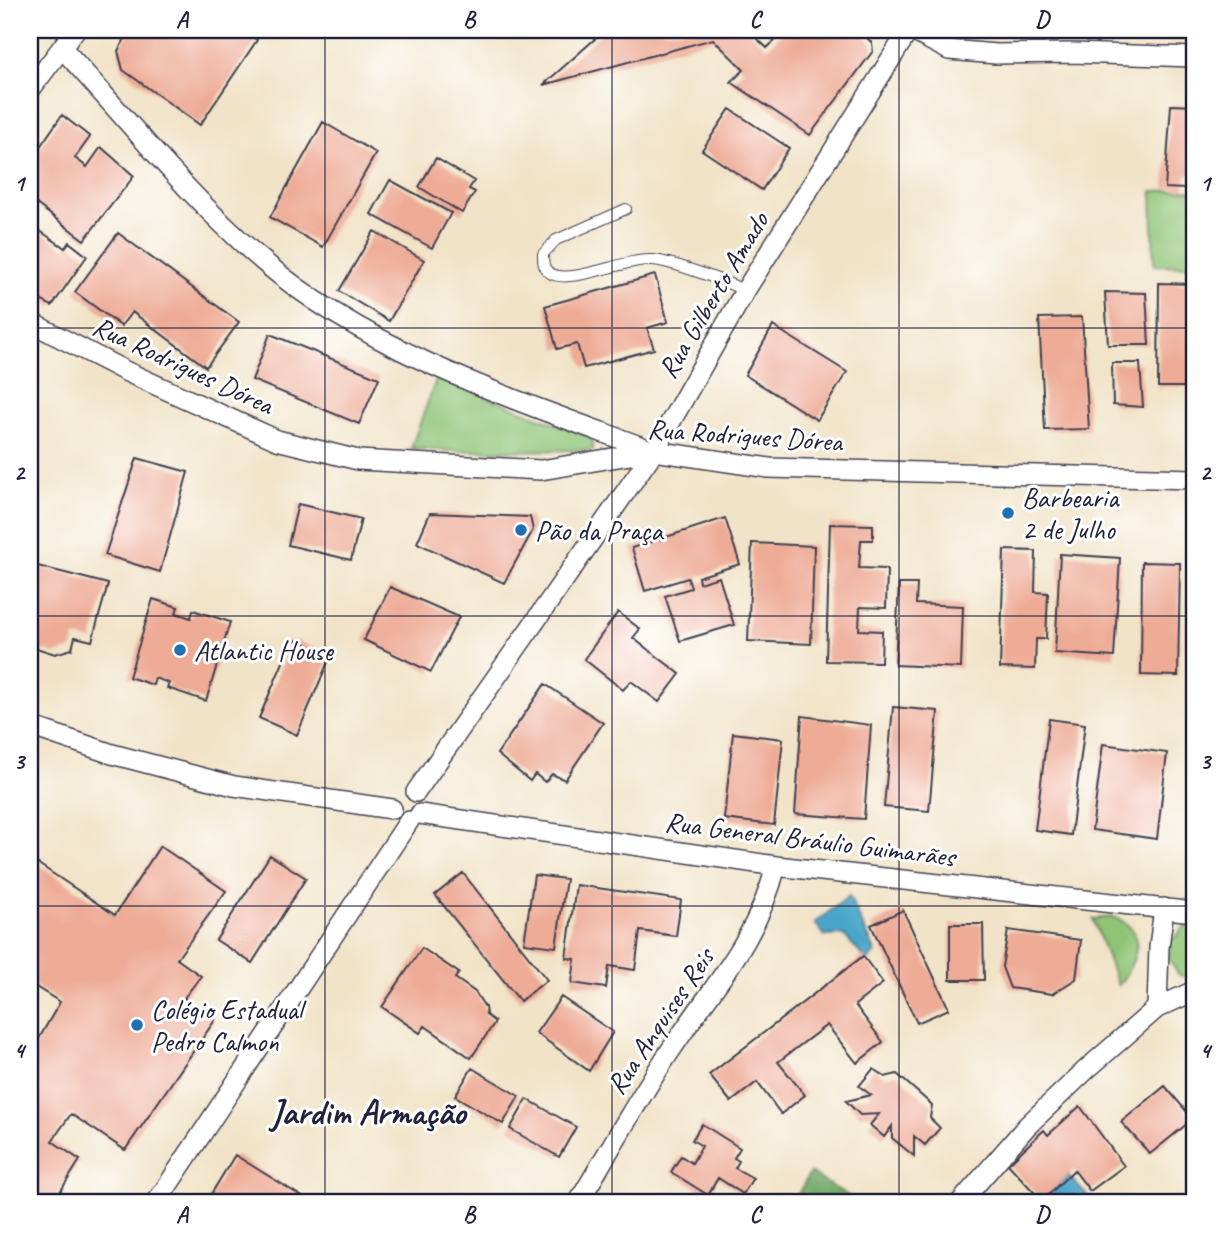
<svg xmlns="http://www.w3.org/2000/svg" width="1224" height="1233" font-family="Caveat,sans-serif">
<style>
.green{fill:#8fc476;stroke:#587358;stroke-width:2}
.forest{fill:#73aa67;stroke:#4a6651;stroke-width:2}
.water{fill:#49a5c7;stroke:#366481;stroke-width:2}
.building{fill:#eeac97}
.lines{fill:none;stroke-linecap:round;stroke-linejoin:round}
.service-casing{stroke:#413f50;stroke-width:12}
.minor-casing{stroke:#413f50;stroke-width:22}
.service{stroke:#fff;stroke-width:10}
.minor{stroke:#fff;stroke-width:19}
.grid{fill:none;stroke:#22223b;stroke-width:2;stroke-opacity:0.55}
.poi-dot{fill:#1f6fb2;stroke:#fff;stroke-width:2.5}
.labels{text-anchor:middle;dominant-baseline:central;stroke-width:6;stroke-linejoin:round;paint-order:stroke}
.street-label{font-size:28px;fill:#22223b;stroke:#fff}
.poi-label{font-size:28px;fill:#22223b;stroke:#fff;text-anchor:start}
.district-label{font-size:35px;font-weight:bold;fill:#22223b;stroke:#fff}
.neatline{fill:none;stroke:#22223b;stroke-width:2.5}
.grid-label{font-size:23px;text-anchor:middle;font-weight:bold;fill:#22223b}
</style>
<rect width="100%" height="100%" fill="#fff"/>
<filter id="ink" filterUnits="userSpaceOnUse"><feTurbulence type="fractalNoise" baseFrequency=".0143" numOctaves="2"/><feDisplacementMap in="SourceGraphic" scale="14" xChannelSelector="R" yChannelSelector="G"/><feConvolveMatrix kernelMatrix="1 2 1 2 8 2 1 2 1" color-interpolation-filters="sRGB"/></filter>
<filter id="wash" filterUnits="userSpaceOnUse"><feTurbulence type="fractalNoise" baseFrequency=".00686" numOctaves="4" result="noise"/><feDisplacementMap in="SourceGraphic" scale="28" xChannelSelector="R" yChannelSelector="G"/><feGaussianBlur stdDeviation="1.57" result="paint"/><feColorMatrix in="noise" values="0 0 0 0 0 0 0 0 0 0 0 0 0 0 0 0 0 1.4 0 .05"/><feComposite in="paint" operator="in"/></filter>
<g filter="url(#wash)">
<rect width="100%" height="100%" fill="#f1e3c7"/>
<path class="green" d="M1194,190V266L1154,265L1152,191Z
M437,377L592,438L593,450L450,451L411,448Z
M1113,917C1151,931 1135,963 1118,986L1093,919Z
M1186,926H1194V979L1179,975L1168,958L1172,940Z"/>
<path class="forest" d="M810,1173L860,1203H793Z"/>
<path class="water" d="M849,896L876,953L867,961L844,935L825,936L815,923Z
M1068,1176L1095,1203H1045L1042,1201Z"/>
<g id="blocks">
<path class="building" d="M130,30H243L257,40L200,125L123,70L118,51Z
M605,30H748L767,48L786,30H859L872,43L873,51L810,135L731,82L744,70L713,39L543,85Z
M1171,105L1194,106V174H1186L1185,189L1165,188Z
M730,109L789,148L762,190L702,150Z
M62,115L90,137L75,158L87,167L101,147L134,176L84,240L30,199V161Z
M323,122L376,153L323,247L270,217Z
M436,158L474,181L469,189L475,192L462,213L419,187Z
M390,180L451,213L432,248L371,214Z
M30,224L65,248L69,242L87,256L52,306L30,295Z
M374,231L424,260L389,321L339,291Z
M118,233L239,322L206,367L132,312L121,326L75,292Z
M655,275L668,322L647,328L654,349L584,368L577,344L557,349L545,306Z
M1159,283L1194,284V387H1158Z
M1105,292L1146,293L1149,345H1108Z
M1082,317L1089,429L1045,430L1039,318Z
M773,326L847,372L817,420L745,375Z
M270,334L379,378L359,424L252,380Z
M1112,363H1140L1143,407L1113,405Z
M137,458L188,472L160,572L105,555Z
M298,504L361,519L351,560L288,545Z
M430,513L530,517L533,530L504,583L417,543Z
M725,518L740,564L698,577L699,583L719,577L734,625L680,641L665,596L691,588L688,578L645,591L632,548Z
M830,524L873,525V540H861L859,568L887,569L886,608L860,607L859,630L882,631L881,662L826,661Z
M752,543L814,546L811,644L748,641Z
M1004,550L1036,551L1035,592L1048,593L1046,639H1036L1035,669L1000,668Z
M1060,554L1120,558L1114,657L1055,653Z
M1142,562L1180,563L1178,676L1141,675Z
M30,564L108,584L92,641L75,637L72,649L55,654L30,646Z
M899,584H917L916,604L963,606L961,668L895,665Z
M390,587L459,617L431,672L364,640Z
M153,599L178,607L176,613L191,618L193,610L230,622L206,701L167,688L169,683L155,678L153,685L129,677Z
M618,612L640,629L633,638L680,674L659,702L631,681L623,690L584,659Z
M293,639L331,655L297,735L259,718Z
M545,684L603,723L565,780L552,774L545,782L535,774L530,781L497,754Z
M893,707L938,711L929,811L884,807Z
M802,716L871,725L864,819L795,814Z
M1049,719L1085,724L1071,835L1035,830Z
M733,733L783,739L774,825L724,819Z
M1103,744L1167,753L1157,839L1092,830Z
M160,846L226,891L177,959L201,976L184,998L215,1020L125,1150L71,1114L52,1141L80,1160L53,1203H44L30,1194V1054L60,1002L34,986L30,993V873L37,863L115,915Z
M270,855L306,878L252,963L216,940Z
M463,873L547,980L520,1001L435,895Z
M534,875L566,879L556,947L524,943Z
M576,885L681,900L676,936L640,931L635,970L609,966L606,988L572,983L575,959L566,958Z
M903,910L949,1009L917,1023L871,925Z
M950,924H983L984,980H950Z
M1008,930L1081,940L1076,979L1052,994L1010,988L1002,967Z
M422,948L459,973L455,978L475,992L485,1007L486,1015L495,1022L471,1058L425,1026L420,1033L382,1007Z
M863,956L883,983L855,1005L883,1042L857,1063L827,1025L778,1062L805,1095L781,1114L757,1082L731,1102L709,1075Z
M561,997L613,1032L589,1071L536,1033Z
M472,1068L519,1096L503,1124L455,1096Z
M873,1069L885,1077L897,1074L932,1105L930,1118L940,1128L925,1145L914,1136V1156L892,1138V1126L884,1137L870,1125L879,1114L860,1115L846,1101L871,1095L859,1086Z
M1165,1086L1193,1119L1150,1154L1121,1122Z
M527,1099L576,1127L559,1157L510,1129Z
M1080,1106L1124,1166L1090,1191L1074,1170L1042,1201L1008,1164L1044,1130L1048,1135Z
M702,1124L740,1148L734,1158L739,1161L735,1168L753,1178L743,1194L718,1178L708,1195L671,1172L681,1156L692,1163L702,1146L692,1140Z
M235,1155L312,1203H214L208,1199Z"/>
</g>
</g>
<g filter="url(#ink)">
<use href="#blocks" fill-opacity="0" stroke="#413f50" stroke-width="2"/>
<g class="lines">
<g class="service-casing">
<path id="service" d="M626,209L556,240L543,254C543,261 543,269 550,273C570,286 625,258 652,260C671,261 728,282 745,291"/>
</g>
<g class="minor-casing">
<path id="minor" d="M911,30L949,50L996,54L1072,53L1194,57
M62,48C128,120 189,198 263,261C371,354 522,402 653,451
M30,90L75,30
M30,322L125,371L277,440L358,460L541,470L654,451L769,468L1194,479
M30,726L112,754L234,786L392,809
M416,792L654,451L745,291L909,30
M420,814L776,866L1194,912
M1157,1008L1159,947L1164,908
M156,1203L409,821
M578,1203C611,1148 642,1091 679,1038C719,979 758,937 776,866
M960,1203L1027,1126L1087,1069L1157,1008L1194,991"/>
</g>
<use href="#service" class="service"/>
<use href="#minor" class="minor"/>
</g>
</g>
<path class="grid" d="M325,30V1203M612,30V1203M899,30V1203M30,328H1194M30,616H1194M30,906H1194"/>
<g class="poi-dot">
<circle cx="1008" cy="513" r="7"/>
<circle cx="521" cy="530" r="7"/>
<circle cx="180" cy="650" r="7"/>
<circle cx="137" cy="1025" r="7"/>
</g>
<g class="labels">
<g class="street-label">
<text transform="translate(713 295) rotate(-59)">Rua Gilberto Amado</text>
<text transform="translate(183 365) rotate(25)">Rua Rodrigues Dórea</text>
<text transform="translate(745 435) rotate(4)">Rua Rodrigues Dórea</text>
<text transform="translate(810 839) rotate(7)">Rua General Bráulio Guimarães</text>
<text transform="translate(660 1021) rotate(-56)">Rua Anquises Reis</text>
</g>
<g class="poi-label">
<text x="1022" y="497">Barbearia<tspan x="1022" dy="32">2 de Julho</tspan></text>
<text x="535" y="530">Pão da Praça</text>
<text x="194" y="650">Atlantic House</text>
<text x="151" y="1009">Colégio Estadual<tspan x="151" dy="32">Pedro Calmon</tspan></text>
</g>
<g class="district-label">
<text x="368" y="1112">Jardim Armação</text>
</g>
</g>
<rect width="1224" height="1233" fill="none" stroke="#fff" stroke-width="77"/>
<rect x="38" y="38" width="1148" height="1156" class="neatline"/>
<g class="grid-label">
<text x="182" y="27">A</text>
<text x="469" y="27">B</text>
<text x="755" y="27">C</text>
<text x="1042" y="27">D</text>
<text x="19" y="191">1</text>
<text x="1205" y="191">1</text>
<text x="19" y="480">2</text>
<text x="1205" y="480">2</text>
<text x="19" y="769">3</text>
<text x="1205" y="769">3</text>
<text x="19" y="1058">4</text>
<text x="1205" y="1058">4</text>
<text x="182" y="1222">A</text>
<text x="469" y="1222">B</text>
<text x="755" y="1222">C</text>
<text x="1042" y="1222">D</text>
</g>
</svg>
